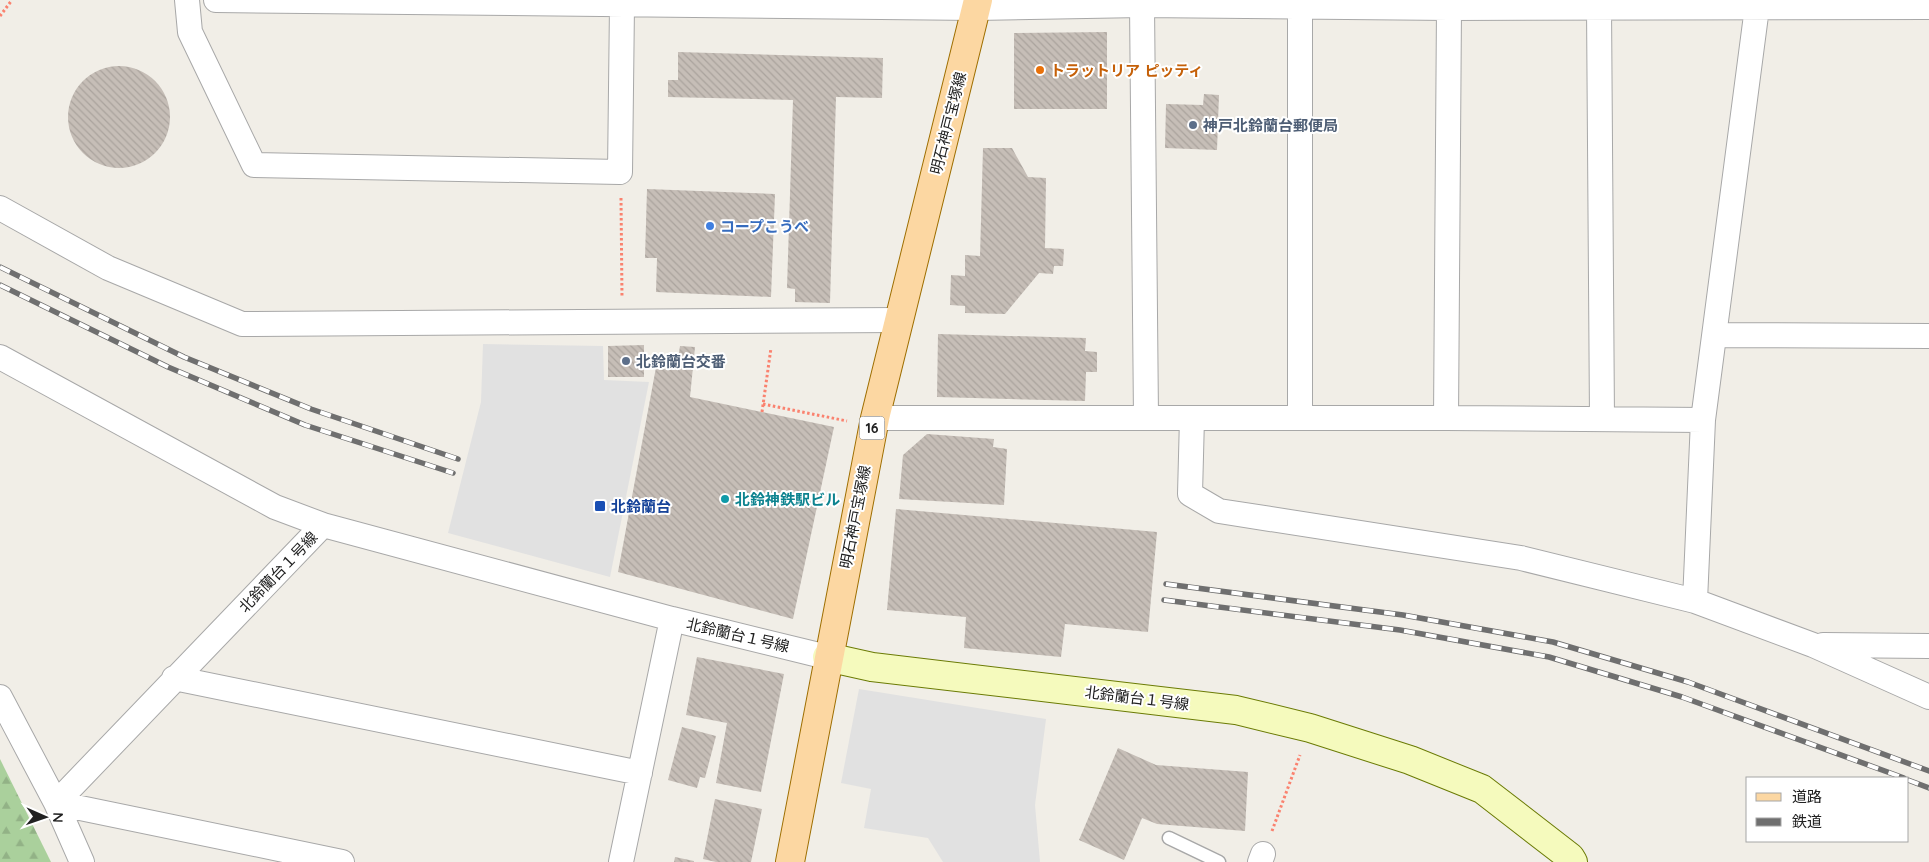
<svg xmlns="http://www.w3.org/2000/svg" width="1929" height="862" font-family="Quicksand,'Noto Sans JP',sans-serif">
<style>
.forest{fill:url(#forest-firs)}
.parking{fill:#e1e1e1}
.building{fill:url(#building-back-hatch)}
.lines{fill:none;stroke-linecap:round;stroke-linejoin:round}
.lane-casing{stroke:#a8a8a8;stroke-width:15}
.street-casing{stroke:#a8a8a8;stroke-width:26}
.secondary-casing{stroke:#6b7b05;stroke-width:30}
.primary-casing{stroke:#9e6e00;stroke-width:30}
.path{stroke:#fa826f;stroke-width:3;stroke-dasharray:2.5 2.5;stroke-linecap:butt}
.lane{stroke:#fff;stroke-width:12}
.street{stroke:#fff;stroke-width:24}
.secondary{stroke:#f5fabd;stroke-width:28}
.primary{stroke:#fcd7a2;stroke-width:28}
.rail-casing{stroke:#6f6f6f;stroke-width:5.5}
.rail{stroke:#fff;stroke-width:4;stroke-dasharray:11;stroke-linecap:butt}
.food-dot{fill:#e8710a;stroke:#fff;stroke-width:2}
.service-dot{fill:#5c6f8a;stroke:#fff;stroke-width:2}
.shop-dot{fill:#3f7fe0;stroke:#fff;stroke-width:2}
.culture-dot{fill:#0f9aa8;stroke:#fff;stroke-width:2}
.transit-dot{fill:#1a4fb4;stroke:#fff;stroke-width:2}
.labels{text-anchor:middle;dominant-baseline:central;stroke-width:4;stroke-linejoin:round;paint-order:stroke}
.shield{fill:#fff;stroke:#646464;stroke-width:1}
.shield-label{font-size:14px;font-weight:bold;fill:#212121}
.food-label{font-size:15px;font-weight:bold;fill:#c56008;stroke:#fff;text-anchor:start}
.street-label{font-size:15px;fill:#212121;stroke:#fff}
.service-label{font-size:15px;font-weight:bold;fill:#4e5e75;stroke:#fff;text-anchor:start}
.shop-label{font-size:15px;font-weight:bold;fill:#366cbe;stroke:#fff;text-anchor:start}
.culture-label{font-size:15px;font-weight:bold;fill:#0d838f;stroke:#fff;text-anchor:start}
.transit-label{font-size:15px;font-weight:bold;fill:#164399;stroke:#fff;text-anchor:start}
</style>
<defs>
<pattern id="forest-firs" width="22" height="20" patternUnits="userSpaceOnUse" patternTransform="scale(1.25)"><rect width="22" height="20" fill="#aad09c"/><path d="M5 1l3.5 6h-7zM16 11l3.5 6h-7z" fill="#92b286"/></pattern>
<pattern id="building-back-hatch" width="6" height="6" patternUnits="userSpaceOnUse" patternTransform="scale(1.25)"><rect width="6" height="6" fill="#c6beb7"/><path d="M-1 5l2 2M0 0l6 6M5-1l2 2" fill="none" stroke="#aaa39d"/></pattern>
</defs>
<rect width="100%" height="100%" fill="#f1eee7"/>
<path class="forest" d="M0,759L51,862H0Z"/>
<path class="parking" d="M483,344L603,346L604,380L649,382L610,577L448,533L481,402Z
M859,689L1046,719L1035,805L1040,862H943L928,838L864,828L871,789L841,783Z"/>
<path class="building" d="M1107,32V109H1014V33Z
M678,52L883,58L882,98L836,97L830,303L795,302V289L787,288L793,100L668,97V80H678Z
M68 117a51 51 0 1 1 102 0a51 51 0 1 1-102 0Z
M1204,94L1219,95L1217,150L1165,148L1166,104L1203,105Z
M983,148H1012L1028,177L1046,178L1045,248L1064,249L1063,266H1054L1053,274L1039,273L1005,314L965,313V306L950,305L951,275L965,276V255L980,256Z
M647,189L775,194L771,297L656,292L657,258H645Z
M938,334L1086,338L1085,351L1097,352V372H1086L1085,401L937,397Z
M644,345V377H608V346Z
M680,346L695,347L690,397L834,427L793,619L618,572L657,362L677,365Z
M927,434L994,439L993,447L1007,449L1004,505L899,499L903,455Z
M896,509L1157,532L1148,632L1065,624L1061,657L964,648L966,617L887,610Z
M697,657L784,674L761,792L716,783L727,723L686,715Z
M682,727L716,736L705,778L700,777L697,788L668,780Z
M1118,748L1156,765L1248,772L1245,831L1157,824L1142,818L1124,860L1079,840Z
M715,799L762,809L751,862H716L703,859Z
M675,857L694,861V862H674Z"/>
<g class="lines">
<g class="lane-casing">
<path id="lane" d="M1169,838L1219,862"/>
</g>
<g class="street-casing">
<path id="street" d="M187,0L190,32L254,165L620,172L622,5
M216,0L976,8L1142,5L1449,8L1929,7
M1142,5L1146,417
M1599,7L1602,419
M0,208L108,268L242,324L900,320
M1715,335L1929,336
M0,357L275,507L323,525
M1300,417V6
M875,418H1446L1703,420
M1192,418L1190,494L1219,511L1521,558L1695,601L1813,645L1929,697
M1446,418L1449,8
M1695,601L1703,420L1758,0
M1823,645L1929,646
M174,678L640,773
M0,697L56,803L342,862
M82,862L56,803L323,525L672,619L827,657
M621,862L672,619
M1260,862L1263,854"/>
</g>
<g class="secondary-casing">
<path id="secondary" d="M827,657L872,667L1236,710L1310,728L1410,760L1482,789L1570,857L1573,862"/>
</g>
<g class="primary-casing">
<path id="primary" d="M790,862L875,418L978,0"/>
</g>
<path class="path" d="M0,16L12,0
M621,198L622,297
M763,404L847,421
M762,412L771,348
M1272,831L1300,755"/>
<use href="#lane" class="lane"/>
<use href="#street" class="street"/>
<use href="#secondary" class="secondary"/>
<use href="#primary" class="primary"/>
<g class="rail-casing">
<path id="rail" d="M0,267L184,357L311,409L458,459
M0,285L168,367L305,425L453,473
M1166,584L1403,615L1553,642L1688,682L1929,771
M1164,600L1400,630L1549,657L1682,697L1904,778
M1908,780L1929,788"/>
</g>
<use href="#rail" class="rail"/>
</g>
<circle class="food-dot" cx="1040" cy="70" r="5"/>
<g class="service-dot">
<circle cx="1193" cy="125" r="5"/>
<circle cx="626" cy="361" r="5"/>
</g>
<circle class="shop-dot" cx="710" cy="226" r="5"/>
<circle class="culture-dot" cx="725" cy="499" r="5"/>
<rect class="transit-dot" x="594" y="500" width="12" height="12" rx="2.5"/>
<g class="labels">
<rect class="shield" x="859.5" y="416.5" width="25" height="23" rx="4"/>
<g class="shield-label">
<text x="872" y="428">16</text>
</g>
<g class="food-label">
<text x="1050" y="70">トラットリア ピッティ</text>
</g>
<g class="street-label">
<text transform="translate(948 123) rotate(-76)">明石神戸宝塚線</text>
<text transform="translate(855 517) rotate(-79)">明石神戸宝塚線</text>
<text transform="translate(278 572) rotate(-46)">北鈴蘭台１号線</text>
<text transform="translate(738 635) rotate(13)">北鈴蘭台１号線</text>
<text transform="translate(1137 698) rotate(7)">北鈴蘭台１号線</text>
</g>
<g class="service-label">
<text x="1203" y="125">神戸北鈴蘭台郵便局</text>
<text x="636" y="361">北鈴蘭台交番</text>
</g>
<g class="shop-label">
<text x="720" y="226">コープこうべ</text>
</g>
<g class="culture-label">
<text x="735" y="499">北鈴神鉄駅ビル</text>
</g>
<g class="transit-label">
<text x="611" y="506">北鈴蘭台</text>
</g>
</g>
<rect x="1746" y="777" width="162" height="65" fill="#ffffff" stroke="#a6a6a6"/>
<rect x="1756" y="793" width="25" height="8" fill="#fcd7a2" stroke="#a6a6a6"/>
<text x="1792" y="802" font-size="15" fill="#212121">道路</text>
<rect x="1756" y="818" width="25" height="8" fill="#6f6f6f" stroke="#a6a6a6"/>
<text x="1792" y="827" font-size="15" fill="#212121">鉄道</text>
<g transform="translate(45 817) rotate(92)" stroke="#ffffff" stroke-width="4" paint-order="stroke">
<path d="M0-4L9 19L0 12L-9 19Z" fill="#212121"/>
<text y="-8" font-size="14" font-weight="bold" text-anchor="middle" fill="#212121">N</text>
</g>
</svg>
